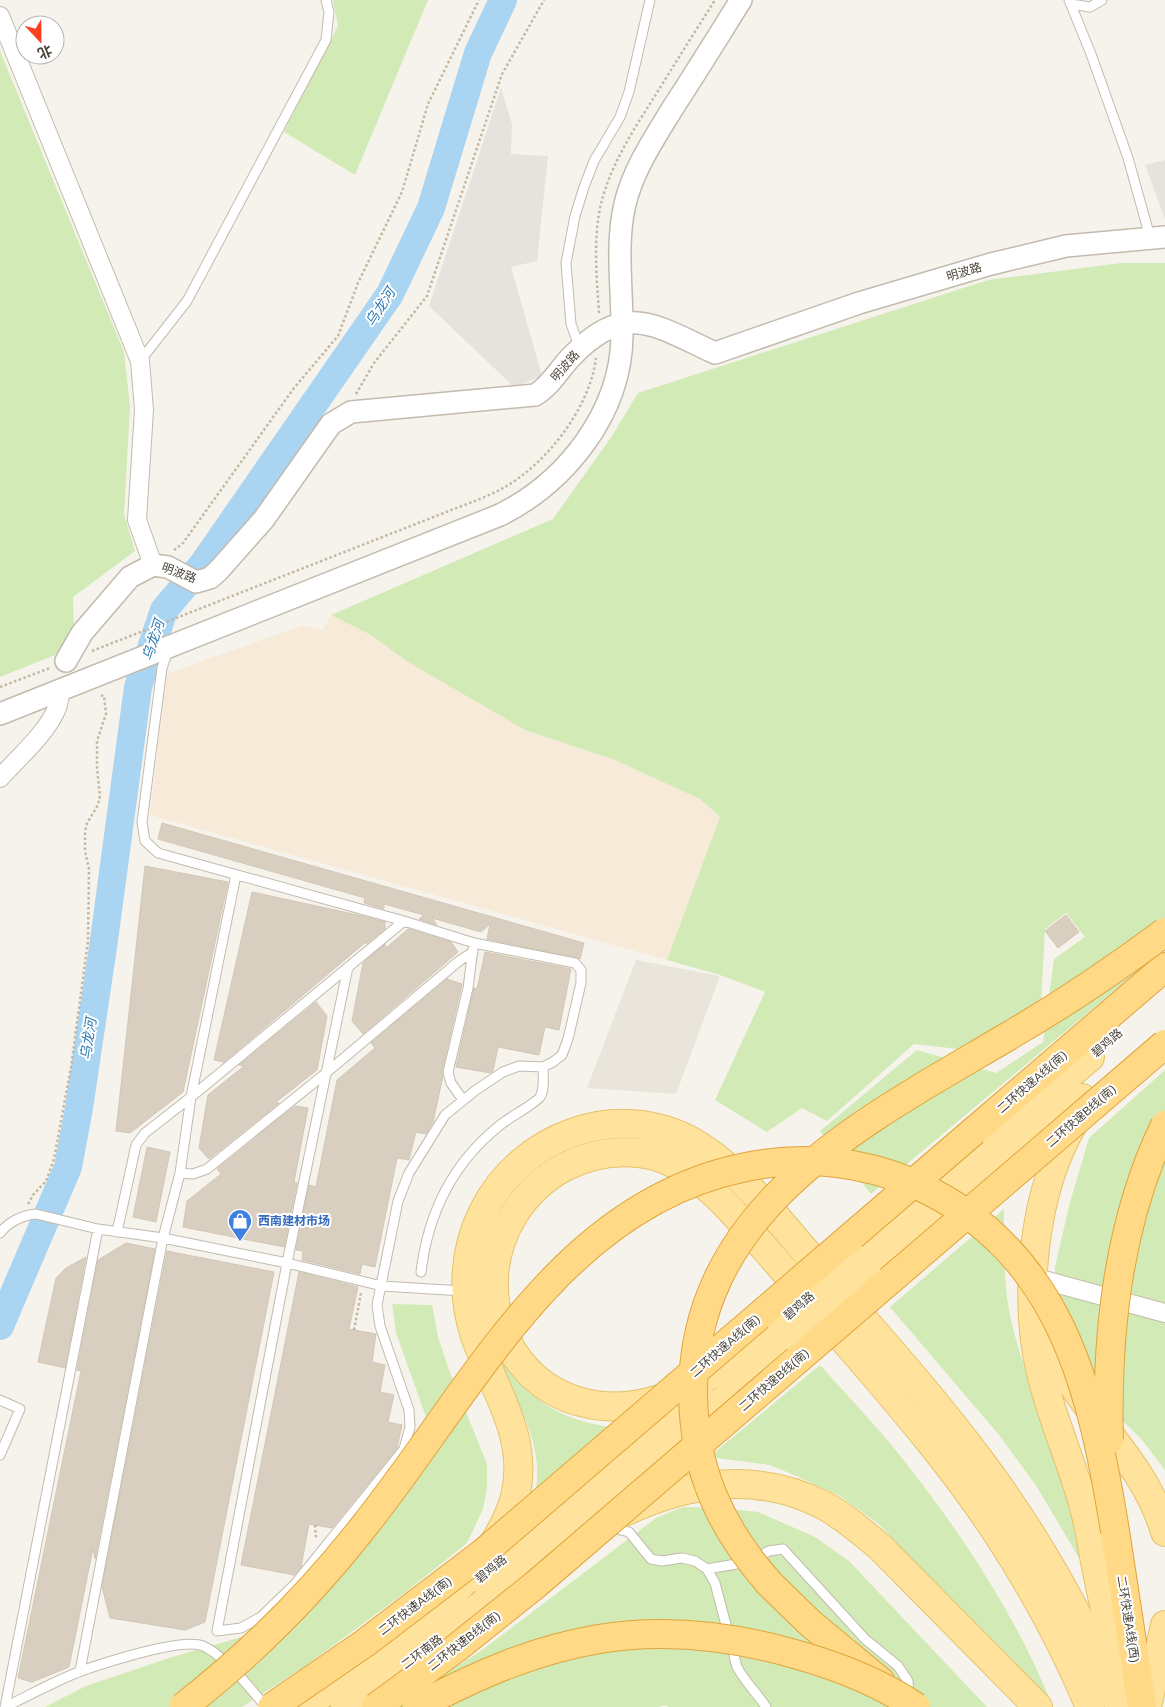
<svg xmlns="http://www.w3.org/2000/svg" width="1165" height="1707" font-family="Helvetica,'Noto Sans SC',sans-serif">
<style>
.residential{fill:#eae5da}
.commercial{fill:#f7ead8}
.industrial{fill:#e6e2dd}
.green{fill:#d2eab5}
.lines{fill:none;stroke-linecap:round;stroke-linejoin:round}
.river{stroke:#a9d4f2;stroke-width:28}
.building{fill:#d8cfc1;stroke:#d3c7b4}
.service-casing{stroke:#c2bbae;stroke-width:11}
.minor-casing{stroke:#c2bbae;stroke-width:20}
.tertiary-casing{stroke:#c2bbae;stroke-width:24}
.primary-casing{stroke:#e6c16a;stroke-width:30}
.trunk-casing{stroke:#e0a43c;stroke-width:30}
.path{stroke:#c4b79f;stroke-width:2.5;stroke-dasharray:2.5 2.5;stroke-linecap:butt}
.service{stroke:#fff;stroke-width:9}
.minor{stroke:#fff;stroke-width:18}
.tertiary{stroke:#fff;stroke-width:21}
.primary{stroke:#ffe39c;stroke-width:28}
.trunk{stroke:#ffd985;stroke-width:28}
.primary-bridge-casing{stroke:#e6c16a;stroke-width:30;stroke-linecap:butt}
.trunk-bridge-casing{stroke:#e0a43c;stroke-width:30;stroke-linecap:butt}
.primary-bridge{stroke:#ffe39c;stroke-width:28}
.trunk-bridge{stroke:#ffd985;stroke-width:28}
.labels{text-anchor:middle;dominant-baseline:central;stroke-width:4;stroke-linejoin:round;paint-order:stroke}
.street-label{font-size:12px;fill:#4b4439;stroke:#fff}
.shop-label{font-size:12px;font-weight:bold;fill:#366cbe;stroke:#fff;text-anchor:start}
.water-label{font-size:14px;font-style:italic;fill:#2e7ab2;stroke:#fff}
</style>
<rect width="100%" height="100%" fill="#f6f3ec"/>
<path class="residential" d="M636,960L720,976L676,1094L587,1088Z"/>
<path class="commercial" d="M331,615L371,635L408,662L525,730L615,760L700,799L720,818L667,960L150,815L167,674L303,625L323,630Z"/>
<path class="industrial" d="M501,88L512,124L511,154L548,156L537,261L511,267L542,376L514,387L429,306Z
M1165,160V219L1145,165Z"/>
<path class="green" d="M333,0H428L355,175L284,132L338,26Z
M0,51L124,352L130,407L124,514L135,551L73,597L74,629L55,655L0,677Z
M1121,263H1165V948L871,1194L820,1131L917,1050L996,1073L1043,1042L1054,959L1085,937L1066,913L1045,929L1041,1004L967,1050L914,1044L827,1121L802,1108L767,1132L715,1100L765,992L720,975L667,960L720,817L700,799L615,760L525,730L408,662L371,635L331,615L553,519L612,436L638,393L988,280Z
M1165,1070V1470L1142,1440L1091,1389L1057,1309L1055,1267L1069,1206L1089,1138Z
M1004,1209C1004,1246 1003,1284 1011,1320C1022,1369 1044,1416 1060,1464C1071,1498 1077,1534 1085,1568L1037,1487L999,1435L890,1307Z
M392,1304L432,1305L438,1337L449,1370L487,1464V1488L483,1509L467,1543L402,1595L304,1667L242,1707H45L86,1686L169,1658L259,1632L427,1420L396,1333Z
M497,1352C526,1400 564,1423 620,1428L533,1500C535,1492 537,1484 537,1477C540,1436 511,1390 495,1354Z
M820,1365C843,1391 867,1416 889,1442C955,1523 1014,1610 1053,1707H1051L880,1525L840,1496L801,1478L770,1465L709,1457Z
M683,1507L721,1508L758,1512L815,1537L849,1561L987,1707H668L667,1705L658,1707H395L485,1648L656,1518Z"/>
<g class="lines">
<path class="river" d="M0,1326L68,1167L79,1108L104,940L138,687L164,610L203,564L390,294L431,208L478,53L503,0"/>
</g>
<path class="building" d="M162,823L584,943L580,959L487,939L490,924L481,932L432,918L437,925L419,919L424,915L384,904V909L364,903L365,898L158,839Z
M145,866L228,882L183,1092L130,1133L116,1131Z
M252,892L358,915L385,922V929L366,944L367,941L224,1062L214,1060Z
M1066,915L1079,932L1058,948L1045,931Z
M408,929L451,942L458,952L363,1034L352,1021L363,963L385,944L386,948Z
M485,952L571,969L559,1030L545,1027L539,1055L498,1047L493,1071L490,1073L456,1067L474,988L477,989Z
M447,979L462,984L442,1071L443,1076L433,1122L426,1134L416,1132L409,1160L397,1158L375,1267L362,1264L360,1274L302,1260L303,1251L296,1250L309,1185L316,1187L337,1080L375,1048L371,1043Z
M316,1002L327,1016L317,1070L276,1102L279,1103L209,1159L199,1148L208,1095L244,1066L239,1065Z
M295,1106L308,1108L294,1182L297,1183L284,1247L183,1227L187,1201L221,1174L217,1169Z
M147,1147L170,1152L156,1222L133,1217Z
M126,1243L155,1249L95,1559L93,1548L69,1667L32,1682L18,1678L81,1371L77,1370L98,1260Z
M167,1251L274,1272L205,1622L185,1630L110,1618L102,1587Z
M86,1257L65,1368L38,1362L56,1278L66,1268Z
M299,1272L358,1287L349,1329L376,1334L372,1362L385,1365L380,1392L394,1395L388,1422L402,1425L397,1448L332,1528L309,1524L301,1567L294,1575L241,1565Z"/>
<g class="lines">
<g class="service-casing">
<path id="service" d="M1069,0L1091,54L1128,158L1150,237
M1071,4L1090,7L1102,0
M580,349L571,324L566,263L575,216L584,187L594,161L620,117L629,92L650,0
M140,361L187,301L326,40L329,12L326,0
M168,650L162,668L142,822L145,841L158,853L404,921L474,943L575,963L581,970V983L568,1039L562,1055L553,1062L543,1067L519,1066L503,1072L476,1090L445,1115L409,1173L398,1201L377,1305L380,1326L409,1410L410,1427L404,1449L295,1584L261,1617L241,1628L217,1631L287,1263L348,967
M463,1100L451,1083L448,1072L468,988L473,949
M180,1173L193,1174L207,1169L326,1073L459,961L473,952
M117,1232L136,1145L145,1133L191,1097L404,921
M0,1233C8,1222 23,1215 36,1214L98,1229L163,1238L287,1263L382,1286L463,1291
M421,1272C428,1214 453,1163 499,1126C508,1118 535,1104 540,1097C545,1089 543,1076 543,1067
M0,1400L20,1409L0,1455
M609,1527L629,1532L651,1559L662,1561L682,1558L695,1561L707,1569L715,1583L737,1667C745,1682 757,1693 766,1707
M707,1569L748,1562L769,1551L783,1549L865,1639L898,1666L908,1681L909,1697
M80,1671L163,1238L180,1173L191,1097L236,875
M5,1707L98,1229
M5,1707C30,1695 55,1681 81,1671C104,1663 183,1637 203,1646C224,1655 251,1689 266,1707"/>
</g>
<g class="minor-casing">
<path id="minor" d="M0,16L140,361L144,410L137,520L153,565
M0,778C18,758 47,733 57,708C59,702 60,695 61,689
M1033,1277L1165,1313"/>
</g>
<g class="tertiary-casing">
<path id="tertiary" d="M66,661L82,633L130,577L153,565L168,567L196,582L210,578L218,571L264,519L331,424L351,412L535,395C551,386 559,369 572,356C626,300 656,326 715,353L859,303L991,264L1066,246L1165,237
M0,714L500,515C566,482 621,413 622,336C623,294 615,245 625,204C633,169 656,136 674,106C697,71 719,35 741,0"/>
</g>
<g class="primary-casing">
<path id="primary" d="M1076,1119C1033,1189 1022,1298 1042,1377C1053,1421 1072,1463 1084,1507C1089,1525 1092,1544 1095,1562C1103,1601 1111,1639 1120,1677
M854,1258L1090,1057
M868,1276L1004,1159L1082,1098
M1043,1326C1068,1404 1142,1452 1165,1532
M751,1347C704,1383 646,1418 585,1403C554,1396 530,1378 513,1352C457,1259 531,1142 639,1153C660,1155 680,1165 697,1179C721,1197 741,1221 761,1244C779,1265 798,1286 816,1307C878,1380 942,1450 995,1530C1032,1586 1064,1645 1090,1707
M737,1359L781,1321
M624,1512C690,1481 758,1471 825,1506C845,1517 862,1532 880,1547L1038,1707
M552,1548L796,1338
M480,1578L699,1392
M496,1594L573,1540
M430,1617C464,1583 502,1544 515,1497C530,1437 493,1389 475,1336C461,1295 464,1250 483,1212C520,1136 617,1099 693,1142C743,1171 789,1233 827,1277C879,1338 933,1397 981,1462C1037,1537 1084,1620 1120,1707
M303,1707L376,1657L444,1606
M345,1707L444,1635L510,1583
M1147,1707L1165,1625"/>
</g>
<g class="trunk-casing">
<path id="trunk" d="M974,1131L1165,967
M1115,1531L1142,1707
M769,1583L810,1623L880,1681"/>
</g>
<path class="path" d="M599,313C597,282 594,252 598,221C603,175 634,129 658,91C677,60 696,30 715,0
M356,394L374,363L427,296L502,74L544,0
M174,550L183,543L294,388L338,336L358,283L402,192L428,104L479,0
M92,651L459,507C475,501 491,495 505,487C548,462 590,407 596,358
M0,687L50,668
M28,1204L33,1195L46,1181L54,1159L71,1067L88,941L89,869L85,851V832L87,823L98,805L100,796L97,768V741L106,714L104,696L99,695
M354,1330L361,1293
M315,1525L316,1538"/>
<use href="#service" class="service"/>
<use href="#minor" class="minor"/>
<use href="#tertiary" class="tertiary"/>
<use href="#primary" class="primary"/>
<use href="#trunk" class="trunk"/>
<g class="primary-bridge-casing">
<path id="primary-bridge" d="M781,1321L854,1258
M796,1338L868,1276"/>
</g>
<g class="trunk-bridge-casing">
<path id="trunk-bridge" d="M1109,1440C1106,1333 1118,1222 1165,1125
M769,1583C720,1527 694,1470 693,1394C692,1206 867,1120 1007,1037C1062,1005 1114,970 1165,932
M183,1707C251,1654 312,1593 365,1525C473,1390 560,1204 746,1167C803,1155 864,1161 917,1185C1061,1251 1092,1389 1115,1531
M272,1707L365,1643L483,1553L974,1131
M376,1707L455,1649L535,1585L1165,1044
M417,1707C545,1638 648,1613 791,1653C835,1665 878,1681 916,1707"/>
</g>
<use href="#primary-bridge" class="primary-bridge"/>
<use href="#trunk-bridge" class="trunk-bridge"/>
</g>
<defs>
<g id="shop-pin" transform="scale(1.25)"><path d="M0 17L-7.5 6A9.5 9.5 0 1 1 7.5 6Z" fill="#3f7fe0" stroke="#fff"/><path d="M-5-2.5h2.3a2.7 3.5 0 0 1 5.4 0H5L5.5 6h-11ZM-1.5-2.5h3a1.5 2.3 0 0 0-3 0Z" fill="#fff"/></g>
</defs>
<g fill-rule="evenodd">
<use href="#shop-pin" x="240" y="1221"/>
</g>
<g class="labels">
<g class="street-label">
<text transform="translate(964 272) rotate(-17)">明波路</text>
<text transform="translate(565 366) rotate(-49)">明波路</text>
<text transform="translate(179 573) rotate(20)">明波路</text>
<text transform="translate(1107 1043) rotate(-41)">碧鸡路</text>
<text transform="translate(1032 1082) rotate(-41)">二环快速A线(南)</text>
<text transform="translate(1081 1116) rotate(-41)">二环快速B线(南)</text>
<text transform="translate(799 1306) rotate(-41)">碧鸡路</text>
<text transform="translate(725 1346) rotate(-41)">二环快速A线(南)</text>
<text transform="translate(774 1380) rotate(-41)">二环快速B线(南)</text>
<text transform="translate(491 1569) rotate(-39)">碧鸡路</text>
<text transform="translate(415 1606) rotate(-37)">二环快速A线(南)</text>
<text transform="translate(1128 1619) rotate(81)">二环快速A线(西)</text>
<text transform="translate(464 1641) rotate(-38)">二环快速B线(南)</text>
<text transform="translate(422 1652) rotate(-37)">二环南路</text>
</g>
<g class="shop-label">
<text x="258" y="1221">西南建材市场</text>
</g>
<g class="water-label">
<text transform="translate(380 307) rotate(-57)">乌龙河</text>
<text transform="translate(153 640) rotate(-72)">乌龙河</text>
<text transform="translate(88 1039) rotate(-81)">乌龙河</text>
</g>
</g>
<g transform="translate(40 40) rotate(158)"><circle r="24" fill="#ffffff" stroke="#b7b4b0"/>
<path d="M0-4L9 19L0 12L-9 19Z" fill="#fc3f1d"/>
<text y="-8" font-size="14" font-weight="bold" text-anchor="middle" fill="#4b4439">北</text>
</g>
</svg>
